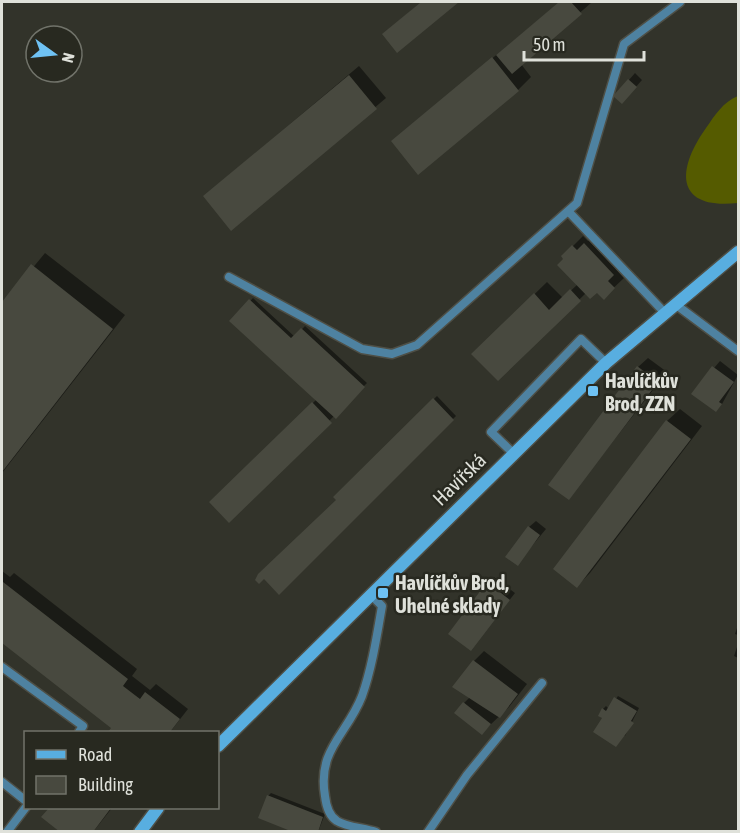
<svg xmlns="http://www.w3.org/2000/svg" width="740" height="833" font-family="'Asap Condensed',sans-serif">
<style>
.water{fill:#555b00}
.shadow{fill:#0007}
.building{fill:#48493f}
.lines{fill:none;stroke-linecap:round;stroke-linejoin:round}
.lane-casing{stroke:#4e4f46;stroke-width:11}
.secondary-casing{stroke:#4e4f46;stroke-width:15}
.lane{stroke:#4e82a1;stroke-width:8}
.secondary{stroke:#58aee0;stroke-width:12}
.poi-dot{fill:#6fc2f4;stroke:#282920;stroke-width:2}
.labels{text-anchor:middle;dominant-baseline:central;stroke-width:5;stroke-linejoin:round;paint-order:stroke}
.poi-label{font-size:20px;font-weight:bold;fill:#dfe1da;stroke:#282920;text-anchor:start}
.street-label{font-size:20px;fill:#dfe1da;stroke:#282920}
</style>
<rect width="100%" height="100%" fill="#32332a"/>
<path class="water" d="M738,96V203C675,210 676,170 706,128C715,115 723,102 738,96Z"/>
<path class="shadow" d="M421,2H457L398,50L384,34Z
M560,2L591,3L521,64L531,77L518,90L393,141Z
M359,66L386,98L232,229L215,187Z
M635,73L642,80L628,96H615Z
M594,235L623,264L617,270L624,278L604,297L597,290L586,293L498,379L473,354L547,282L563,298L578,284L563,256L583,236L588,241Z
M45,253L125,315L2,473V305Z
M253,298L295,337L305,326L367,383L229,521L211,502L317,399L232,321Z
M648,358L667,372L569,498L638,367Z
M720,361L738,375L722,404L693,393Z
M437,396L456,416L279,593L338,500L335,497Z
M680,409L702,426L590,573L577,586L667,421Z
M536,521L546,529L517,564L529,527Z
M2,571L10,577L14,573L137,669L132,676L150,690L156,684L188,709L170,732H110L113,728L2,641Z
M494,577L515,593L471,649L488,583Z
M738,625V635L735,634Z
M738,644V658L734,656Z
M484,651L527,684L509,707L488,727L464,703L470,697L474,661Z
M618,696L639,708L625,736L604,718L603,709L606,706L609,709Z
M271,793L325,814L318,832H297L268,796Z
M51,808H112L93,832L43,817Z"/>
<path class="building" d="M421,2H459L397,53L382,34Z
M559,2H571L582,14L512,74L496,55Z
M492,57L519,91L418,175L391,141Z
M349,75L377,109L231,231L203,196Z
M628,79L637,87L622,104L613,96Z
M584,243L614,275L608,281L615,288L604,300L597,293L590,299L557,265L563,259L561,256L572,245L577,250Z
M31,264L113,329L2,472V302Z
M570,289L581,301L498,381L471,354L534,293L549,310Z
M249,299L291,338L301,328L365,387L336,419L229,321Z
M637,366L658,382L569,500L548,485Z
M712,366L734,382L719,402L722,404L716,412L691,394Z
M433,398L454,420L279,595L264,579L259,584L255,580L258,574L336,500L333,497Z
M312,402L332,423L229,523L209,502Z
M666,420L691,439L577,588L553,569Z
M528,526L540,535L518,566L505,557Z
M3,582L128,679L123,686L140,699L145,692L180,719L170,732H108L111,728L2,643Z
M487,582L510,600L471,651L448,634Z
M473,660L518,694L500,718L452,687Z
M614,697L637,711L631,721L634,723L616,747L593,732L602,718L598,716L602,708L606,711Z
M463,702L491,724L482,735L454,713Z
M267,795L323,817L318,832H293L258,818Z
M49,808H111L93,832H60L41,817Z"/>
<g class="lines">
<g class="lane-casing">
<path id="lane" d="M568,211L664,312
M229,277L362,349L392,354L417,345L577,203L624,44L680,2
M675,304L738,351
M513,453L491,432L581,339L606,363
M370,594L382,606C377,635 372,668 362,696C347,735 317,749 325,796C326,805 329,816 337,821C346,827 365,828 376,832
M2,667L83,726L79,732
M2,782L26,801
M7,832L26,807
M428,832L467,775L542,683"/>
</g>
<g class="secondary-casing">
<path id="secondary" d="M218,746L606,363L738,252
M140,832L158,808"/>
</g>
<use href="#lane" class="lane"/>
<use href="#secondary" class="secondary"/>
</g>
<g class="poi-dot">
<rect x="587" y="385" width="12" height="12" rx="3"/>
<rect x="377" y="587" width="12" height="12" rx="3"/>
</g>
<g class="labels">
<g class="poi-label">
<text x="605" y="380">Havlíčkův<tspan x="605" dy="23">Brod, ZZN</tspan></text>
<text x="395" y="582">Havlíčkův Brod,<tspan x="395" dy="23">Uhelné sklady</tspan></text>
</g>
<g class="street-label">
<text transform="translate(459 479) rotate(-44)">Havířská</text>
</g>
</g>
<rect width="740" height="833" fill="none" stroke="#dfe1da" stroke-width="6"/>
<rect x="24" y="731" width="195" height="78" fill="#282920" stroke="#71736a" stroke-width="1.5"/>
<rect x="36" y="750" width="30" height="9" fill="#58aee0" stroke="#71736a" stroke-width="1.5"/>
<text x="78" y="761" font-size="18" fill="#dfe1da">Road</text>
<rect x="36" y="776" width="30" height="18" fill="#48493f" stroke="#71736a" stroke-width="1.5"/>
<text x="78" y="791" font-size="18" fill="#dfe1da">Building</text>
<g transform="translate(54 54) rotate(105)"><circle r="28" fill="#282920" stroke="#71736a" stroke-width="1.5"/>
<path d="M0-4.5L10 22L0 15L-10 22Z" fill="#6fc2f4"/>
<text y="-9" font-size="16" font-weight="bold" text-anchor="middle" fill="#dfe1da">N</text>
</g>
<path d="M524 51v9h120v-9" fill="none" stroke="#dfe1da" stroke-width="3"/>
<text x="533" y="51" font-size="18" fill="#dfe1da" stroke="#282920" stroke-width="4.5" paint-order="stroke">50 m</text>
</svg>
